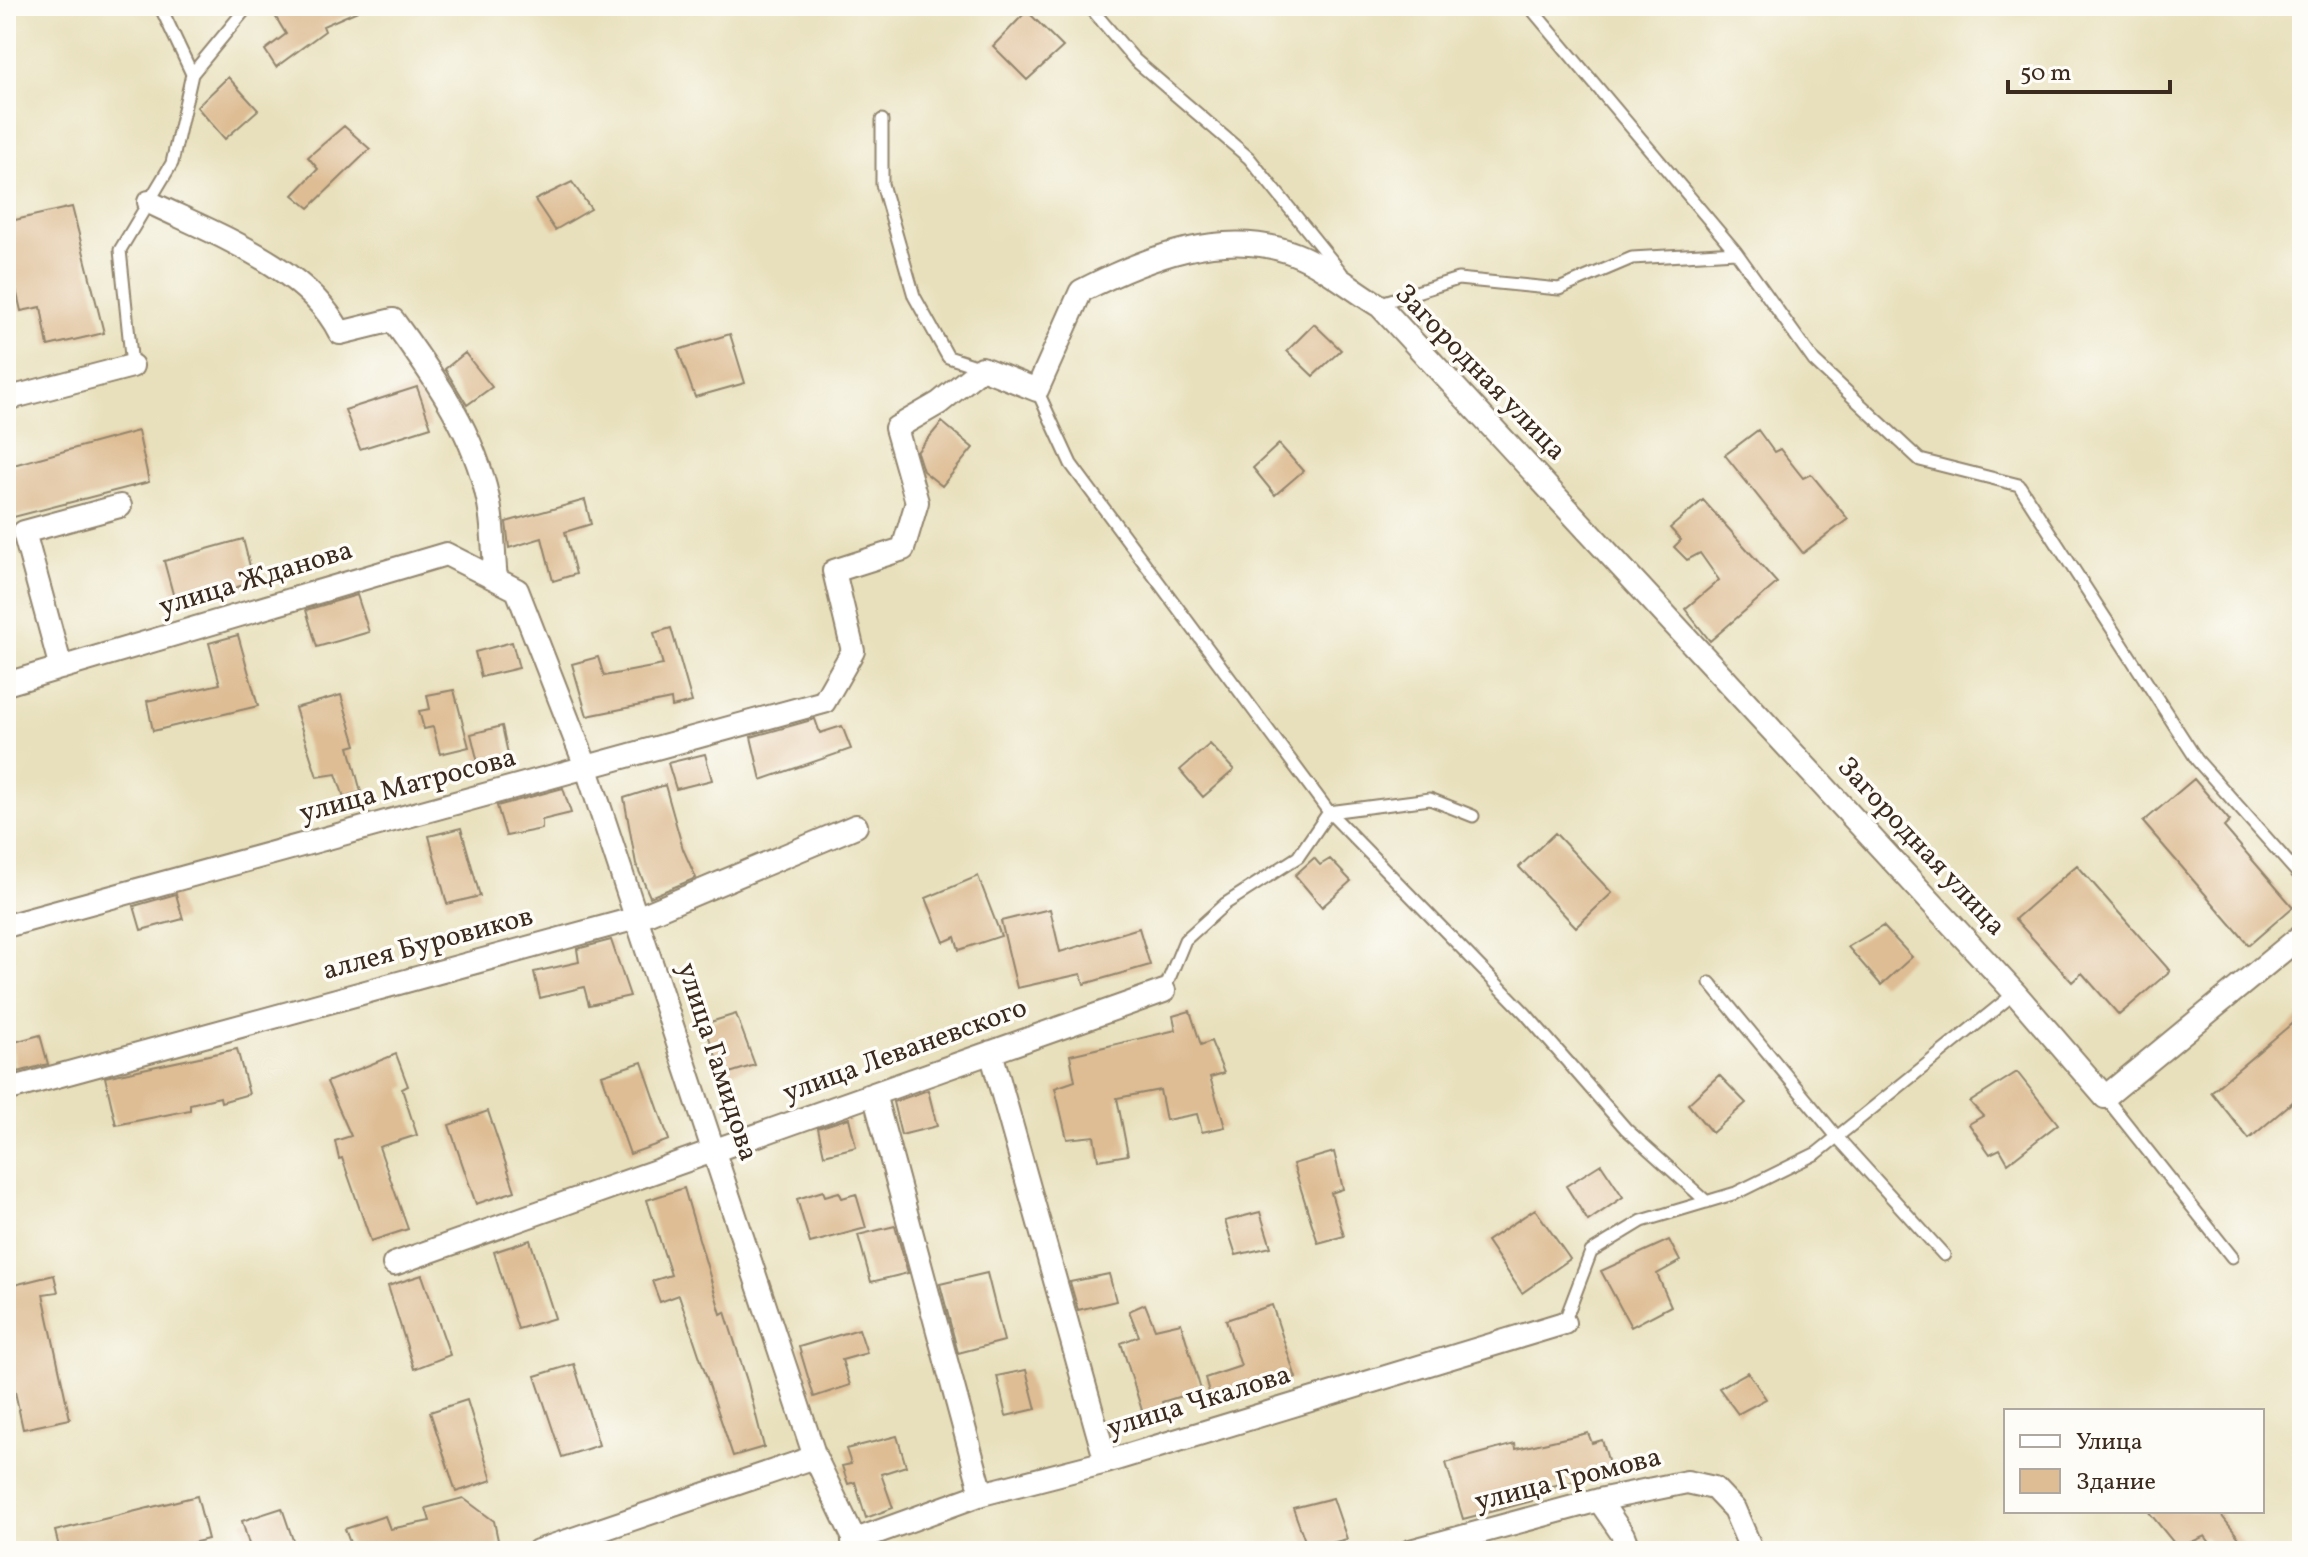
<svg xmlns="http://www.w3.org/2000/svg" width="2308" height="1557" font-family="Vollkorn,serif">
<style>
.building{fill:#debd94}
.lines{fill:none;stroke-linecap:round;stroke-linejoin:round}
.lane-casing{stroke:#92856d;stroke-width:15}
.street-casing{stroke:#92856d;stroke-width:26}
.lane{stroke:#fff;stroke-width:11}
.street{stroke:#fff;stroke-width:22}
.labels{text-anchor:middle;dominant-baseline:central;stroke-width:7;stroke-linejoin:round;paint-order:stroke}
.street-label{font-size:28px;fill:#3b2a1e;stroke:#fdfcf7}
</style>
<rect width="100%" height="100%" fill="#fdfcf7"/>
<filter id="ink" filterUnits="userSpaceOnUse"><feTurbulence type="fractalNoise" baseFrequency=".0125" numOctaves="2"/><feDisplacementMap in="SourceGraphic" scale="16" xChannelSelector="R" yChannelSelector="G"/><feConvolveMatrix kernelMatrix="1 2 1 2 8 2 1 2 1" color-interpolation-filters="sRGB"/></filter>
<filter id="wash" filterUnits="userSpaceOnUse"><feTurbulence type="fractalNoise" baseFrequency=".006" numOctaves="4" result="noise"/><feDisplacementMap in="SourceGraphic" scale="32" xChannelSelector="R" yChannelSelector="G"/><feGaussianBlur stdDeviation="1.8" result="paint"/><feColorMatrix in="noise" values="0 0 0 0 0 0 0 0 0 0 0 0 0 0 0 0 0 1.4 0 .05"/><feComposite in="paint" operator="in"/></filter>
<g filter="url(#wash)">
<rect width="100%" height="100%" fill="#e8e0bc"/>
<g id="blocks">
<path class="building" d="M269,6H369L323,26L325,31L276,67L265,50L286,34Z
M1027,11L1063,47L1027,80L993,46Z
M228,77L258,110L225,139L197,107Z
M344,126L370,149L309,208L293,195L318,169L308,157Z
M572,182L591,209L555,230L535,200Z
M72,207L104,333L48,346L41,307L21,311L12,272L6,273V222Z
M1314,324L1341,350L1313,376L1287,351Z
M730,334L745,383L695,397L678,350Z
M465,353L492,387L467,405L445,369Z
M417,387L431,427L360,449L345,410Z
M942,422L973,448L942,486L923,471L917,452Z
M1758,430L1774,452L1780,449L1803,478L1811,474L1848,519L1803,553L1725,455Z
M138,431L149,482L6,519V467Z
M1279,444L1303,471L1275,495L1253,468Z
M585,500L591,524L565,532L576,574L553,581L542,538L509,548L506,522Z
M1703,500L1777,583L1710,641L1685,609L1719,580L1700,553L1687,560L1674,547L1681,540L1670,528Z
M243,539L254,582L176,605L164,561Z
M357,595L369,632L317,647L306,610Z
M671,628L692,702L672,707L671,699L587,716L572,664L598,657L604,676L663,665L654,633Z
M238,635L258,706L153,731L147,701L220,684L209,643Z
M512,642L519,668L481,677L475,652Z
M454,690L469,747L440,754L433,727L424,729L419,711L430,709L427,695Z
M341,695L356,745L349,747L361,792L344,797L336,774L317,777L295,708Z
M815,719L820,733L842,726L851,749L761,780L751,737Z
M502,726L510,763L480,771L471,734Z
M1210,744L1234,770L1203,797L1180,770Z
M705,754L712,780L676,789L668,763Z
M2194,779L2230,821L2224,827L2293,907L2249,945L2143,822Z
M665,785L683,849L696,878L650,897L636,864L624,798Z
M563,788L571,813L542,820V829L506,836L497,806Z
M461,828L480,896L447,904L429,836Z
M1555,833L1612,893L1576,927L1519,867Z
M1314,858L1320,865L1330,859L1351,881L1322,907L1295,875Z
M2077,865L2170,971L2119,1015L2082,973L2072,982L2015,919Z
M978,876L1001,936L959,950L955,937L944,942L926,898Z
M176,894L183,919L141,930L134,906Z
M1050,909L1060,952L1139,928L1150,965L1084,984L1081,974L1017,988L1001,921Z
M1883,926L1912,957L1881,985L1848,947Z
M611,940L630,996L589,1005L584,987L540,998L534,972L579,962L577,949Z
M1190,1011L1201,1045L1211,1041L1224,1073L1210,1077L1225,1127L1202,1132L1197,1114L1166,1120L1160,1090L1117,1098L1128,1155L1098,1160L1094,1136L1067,1139L1055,1088L1075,1081L1070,1055L1176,1030L1173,1016Z
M736,1014L755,1065L723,1075L704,1024Z
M2302,1015V1094L2249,1139L2211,1092Z
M40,1035L48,1064L18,1072L11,1043Z
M237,1049L249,1094L221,1102L220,1097L190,1104V1110L116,1125L105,1077Z
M396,1054L408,1086L402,1089L417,1135L379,1147L408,1229L371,1241L342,1158L339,1159L335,1141L351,1136L327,1082Z
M642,1062L669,1140L630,1154L602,1075Z
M2017,1072L2058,1124L2008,1163L2000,1149L1990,1154L1969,1124L1983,1116L1970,1102Z
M1719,1075L1746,1103L1712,1133L1688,1104Z
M928,1090L937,1126L901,1135L893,1102Z
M488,1111L515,1191L476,1204L449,1125Z
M849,1118L856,1147L824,1155L818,1128Z
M1334,1152L1343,1189L1331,1193L1344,1236L1318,1243L1293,1164Z
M1601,1164L1623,1197L1588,1221L1566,1186Z
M684,1188L721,1314L725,1312L748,1384L764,1447L733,1456L679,1295L660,1302L652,1281L671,1275L647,1200Z
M823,1191L825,1196L839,1192L842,1198L856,1194L866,1228L810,1243L797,1199Z
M1535,1209L1570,1259L1522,1293L1487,1241Z
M1260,1212L1271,1247L1236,1255L1225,1221Z
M895,1226L908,1273L871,1282L858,1235Z
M530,1240L555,1318L518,1329L494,1252Z
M1669,1240L1680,1261L1657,1274L1671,1306L1631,1327L1601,1271Z
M987,1273L1004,1341L958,1353L940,1284Z
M1109,1274L1116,1301L1078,1310L1070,1282Z
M54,1275L58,1292L43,1294L70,1419L23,1429L6,1350V1287Z
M422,1275L450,1355L414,1369L388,1286Z
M1145,1304L1155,1329L1181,1323L1201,1390L1162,1402L1166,1416L1145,1420L1121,1343L1139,1336L1129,1311Z
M1272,1305L1296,1378L1212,1403L1205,1378L1241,1366L1226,1320Z
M859,1329L867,1353L842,1360L850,1385L814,1397L799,1347Z
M574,1364L599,1445L562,1457L535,1376Z
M1026,1370L1036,1409L1006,1416L997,1376Z
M1748,1372L1766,1399L1738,1414L1719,1388Z
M467,1400L492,1480L456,1492L430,1412Z
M1588,1433L1592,1443L1602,1440L1612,1473L1529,1491L1532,1501L1463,1519L1446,1463L1515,1444L1516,1449Z
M897,1436L906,1466L881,1474L893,1508L866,1518L855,1482L848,1484L842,1466L851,1464L846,1449Z
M197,1496L208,1539L160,1551H60L55,1531Z
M463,1498L494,1521L499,1545L481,1551H353L345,1529L385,1516L390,1529L430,1521L426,1508Z
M1333,1498L1347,1539L1308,1549L1293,1508Z
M282,1508L294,1543L267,1551H251L242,1521Z
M2148,1511H2218L2249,1551H2216L2205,1536L2178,1548Z"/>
</g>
</g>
<g filter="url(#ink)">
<use href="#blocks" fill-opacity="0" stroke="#92856d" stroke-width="2"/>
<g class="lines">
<g class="lane-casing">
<path id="lane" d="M160,6L192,74
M1089,6L1135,60L1249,158L1341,272
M1529,6L1736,252L1814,361L1920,460L2019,485L2197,760L2302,878
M882,120V184L914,296L948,357L982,368
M1378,304L1458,279L1559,289L1632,258L1736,252
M132,366L120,250L172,163L192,74L248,6
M1037,390L1071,464L1329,812L1525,1013L1626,1129L1707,1202
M1710,983L1838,1138L1944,1255
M1164,991L1185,940L1225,904L1298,857L1329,812L1430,799L1473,816
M2105,1097L2232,1257
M1564,1323L1591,1252L1642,1221L1736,1193L1817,1153L2015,993"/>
</g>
<g class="street-casing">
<path id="street" d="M149,202C212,233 308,267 340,333L393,320C434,377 473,429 488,499C494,525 493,553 496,579
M6,399L132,366
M61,668L24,532L120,506
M6,684L446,554L517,590L587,769L815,1457L860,1551
M6,926L824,702L853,651L834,571L903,549L917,502L896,428L939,403L982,368L1037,390L1081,291C1144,259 1224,226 1295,254C1324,265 1353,290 1380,306L2015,993L2105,1097L2302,935
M991,1052L1106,1462
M6,1090L637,918L856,826
M874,1094L982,1494
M394,1264L1164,991
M1599,1500L1623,1535L1629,1551
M853,1541L982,1494L1106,1462L1564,1323
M538,1551L815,1457
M1410,1551L1599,1500L1687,1482L1714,1488L1734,1509L1752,1551"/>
</g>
<use href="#lane" class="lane"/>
<use href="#street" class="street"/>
</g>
</g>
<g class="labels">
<g class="street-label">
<text transform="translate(1480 373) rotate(46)">Загородная улица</text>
<text transform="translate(256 579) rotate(-17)">улица Жданова</text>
<text transform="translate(408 786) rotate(-15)">улица Матросова</text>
<text transform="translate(1921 847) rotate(47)">Загородная улица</text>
<text transform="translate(428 944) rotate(-15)">аллея Буровиков</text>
<text transform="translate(905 1051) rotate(-20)">улица Леваневского</text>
<text transform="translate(717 1062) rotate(72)">улица Гамидова</text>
<text transform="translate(1199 1402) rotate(-17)">улица Чкалова</text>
<text transform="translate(1568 1480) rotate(-14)">улица Громова</text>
</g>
</g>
<rect width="2308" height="1557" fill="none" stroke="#fdfcf7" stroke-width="32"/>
<rect x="2004" y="1409" width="260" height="104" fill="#fdfcf7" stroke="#afa8a0" stroke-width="2"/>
<rect x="2020" y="1435" width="40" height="12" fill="#ffffff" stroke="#afa8a0" stroke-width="2"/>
<text x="2076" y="1449" font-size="24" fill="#3b2a1e">Улица</text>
<rect x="2020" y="1469" width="40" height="24" fill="#debd94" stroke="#afa8a0" stroke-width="2"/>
<text x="2076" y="1489" font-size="24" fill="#3b2a1e">Здание</text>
<path d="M2008 80v12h162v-12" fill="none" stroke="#3b2a1e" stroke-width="4"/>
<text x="2020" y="80" font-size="24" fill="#3b2a1e" stroke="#fdfcf7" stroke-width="6" paint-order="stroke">50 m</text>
</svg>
